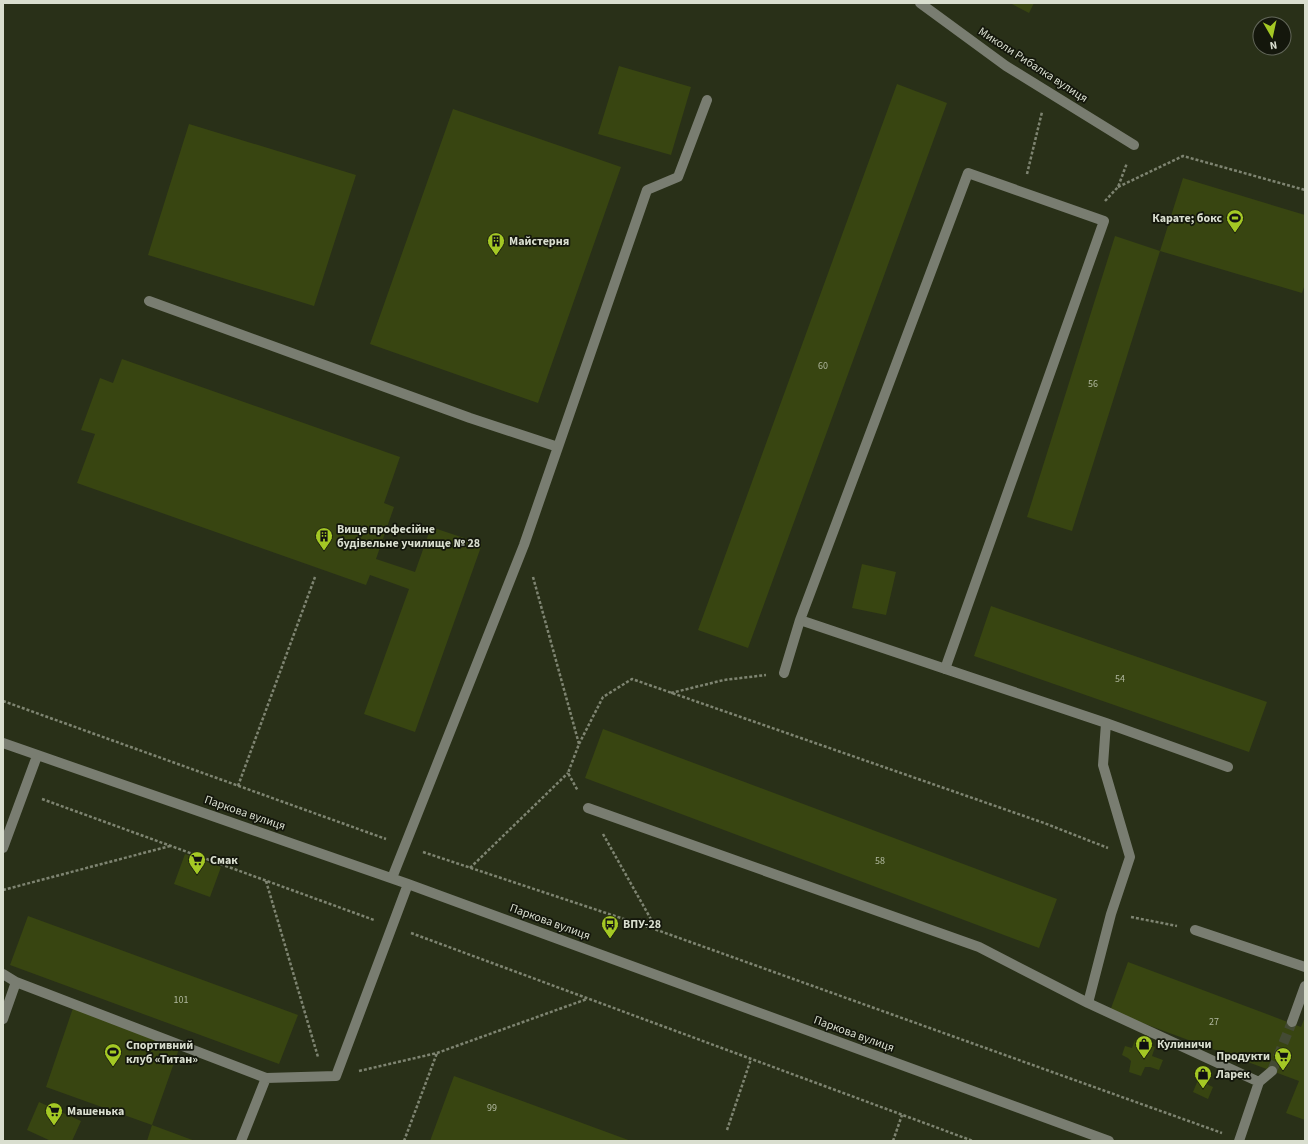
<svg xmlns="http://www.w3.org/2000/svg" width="1308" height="1144" font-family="'Source Sans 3',sans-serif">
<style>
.building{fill:#384511}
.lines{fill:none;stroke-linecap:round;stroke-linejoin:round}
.minor-tunnel{stroke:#434a33;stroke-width:10;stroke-dasharray:10 5;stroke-linecap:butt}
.path{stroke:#7e8471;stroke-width:2.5;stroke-dasharray:3 2;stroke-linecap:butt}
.minor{stroke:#797d71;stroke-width:10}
.labels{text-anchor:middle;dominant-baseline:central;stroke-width:3.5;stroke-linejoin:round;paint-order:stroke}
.number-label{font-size:10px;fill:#b1b8a0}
.street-label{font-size:12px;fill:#d9decf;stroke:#14170c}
.poi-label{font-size:12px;font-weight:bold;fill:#d9decf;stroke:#14170c;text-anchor:start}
</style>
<rect width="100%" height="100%" fill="#293018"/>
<path class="building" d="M1010,3H1034L1029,13Z
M619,66L691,87L671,155L598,134Z
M897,84L947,103L748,648L698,630Z
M453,109L621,167L538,403L370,344Z
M189,124L356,175L314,306L148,255Z
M1183,178L1305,215V284L1302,293L1160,251Z
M1115,236L1160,251L1072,531L1027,517Z
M122,359L400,457L384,503L394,507L376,559L415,572L431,527L482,544L415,732L364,714L409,589L370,575L366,585L77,483L95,434L81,430L100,378L113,383Z
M862,564L896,572L886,615L852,608Z
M991,606L1267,702L1249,752L974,656Z
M603,729L1057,899L1039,948L585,778Z
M185,854L221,867L210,897L174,884Z
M28,916L298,1015L279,1064L10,965Z
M1128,962L1301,1027L1305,1017V1120L1286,1113L1299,1081L1110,1011Z
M73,1008L180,1046L152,1125L46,1087Z
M1135,1040L1155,1047L1152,1056L1163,1060L1159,1070L1150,1067H1145L1141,1076L1129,1072L1131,1061L1128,1058L1122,1055L1125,1046L1132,1048Z
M454,1076L631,1141H430Z
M1198,1080L1213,1087L1208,1099L1193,1092Z
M39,1102L81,1121L72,1141H51L27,1130Z
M152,1125L195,1141H147Z"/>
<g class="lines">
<path class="minor-tunnel" d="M1272,1071L1292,1022"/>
<path class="path" d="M1027,174L1042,112
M1118,187L1183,156L1305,190
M1105,201L1118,187L1127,163
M533,577L579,744L568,773L578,791
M671,693L724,680L766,675
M3,701L386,839
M579,744L603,697L632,679L1044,823L1108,848
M238,786L315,577
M42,799L374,920
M603,834L657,930
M423,852L657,930L1222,1133
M470,868L568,773
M266,881L318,1057
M3,890L170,846
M1131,917L1177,926
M411,933L973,1141
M359,1071L437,1053L587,999
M727,1130L751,1059
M404,1141L437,1053
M893,1141L902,1115"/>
<path class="minor" d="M920,3L1006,66L1134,145
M149,301L470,418L558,447L524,545L392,878
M558,447L647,190L678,177L707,100
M800,620L1106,723L1228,767
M784,673L800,620L968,173L1104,221L945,669
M3,743L408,884L1109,1141
M588,808L979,947L1088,1003L1259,1082L1239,1141
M3,848L37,756
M1195,930L1305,967
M3,974L16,982L266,1078L336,1076L408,884
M1088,1003L1111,914L1130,857L1103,765L1106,723
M3,1019L16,982
M1292,1022L1305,986
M1259,1082L1272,1071
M241,1141L266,1078"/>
</g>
<defs>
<g id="stadium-pin" transform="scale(0.9)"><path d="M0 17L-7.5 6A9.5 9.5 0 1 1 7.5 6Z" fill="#a4c824" stroke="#14170c"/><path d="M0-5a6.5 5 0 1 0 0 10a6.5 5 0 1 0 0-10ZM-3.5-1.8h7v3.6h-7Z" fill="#111"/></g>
<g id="building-pin" transform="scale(0.9)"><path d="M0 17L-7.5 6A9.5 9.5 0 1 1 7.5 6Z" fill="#a4c824" stroke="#14170c"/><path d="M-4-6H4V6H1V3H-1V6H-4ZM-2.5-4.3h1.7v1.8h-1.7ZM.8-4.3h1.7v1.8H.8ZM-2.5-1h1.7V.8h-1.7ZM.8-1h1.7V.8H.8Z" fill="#111"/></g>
<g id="supermarket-pin" transform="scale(0.9)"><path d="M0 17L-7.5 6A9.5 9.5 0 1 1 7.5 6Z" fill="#a4c824" stroke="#14170c"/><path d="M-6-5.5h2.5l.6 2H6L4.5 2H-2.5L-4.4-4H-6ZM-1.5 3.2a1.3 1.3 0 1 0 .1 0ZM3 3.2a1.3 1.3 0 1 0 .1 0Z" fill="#111"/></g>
<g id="bus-pin" transform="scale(0.9)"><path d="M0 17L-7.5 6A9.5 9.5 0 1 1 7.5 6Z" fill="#a4c824" stroke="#14170c"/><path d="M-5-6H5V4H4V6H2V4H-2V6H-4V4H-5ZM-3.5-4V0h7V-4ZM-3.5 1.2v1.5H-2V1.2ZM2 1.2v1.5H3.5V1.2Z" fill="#111"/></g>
<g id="shop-pin" transform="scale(0.9)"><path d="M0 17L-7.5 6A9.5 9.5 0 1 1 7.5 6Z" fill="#a4c824" stroke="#14170c"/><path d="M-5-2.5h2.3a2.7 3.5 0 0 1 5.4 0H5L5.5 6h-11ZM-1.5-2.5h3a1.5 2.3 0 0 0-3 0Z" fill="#111"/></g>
</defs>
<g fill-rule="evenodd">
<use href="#stadium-pin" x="1235" y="218"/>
<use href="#building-pin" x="496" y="241"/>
<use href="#building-pin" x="324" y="536"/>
<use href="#supermarket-pin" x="197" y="860"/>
<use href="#bus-pin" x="610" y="924"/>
<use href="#shop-pin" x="1144" y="1044"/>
<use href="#stadium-pin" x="113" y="1052"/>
<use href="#supermarket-pin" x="1283" y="1056"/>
<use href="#shop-pin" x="1203" y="1074"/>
<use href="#supermarket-pin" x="54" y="1111"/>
</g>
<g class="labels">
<g class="number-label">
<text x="823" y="366">60</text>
<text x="1093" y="384">56</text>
<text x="1120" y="679">54</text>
<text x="880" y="861">58</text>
<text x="181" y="1000">101</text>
<text x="1214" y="1022">27</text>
<text x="492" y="1108">99</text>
</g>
<g class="street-label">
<text transform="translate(1033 65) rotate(33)">Миколи Рибалка вулиця</text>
<text transform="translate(245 813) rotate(19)">Паркова вулиця</text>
<text transform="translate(550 922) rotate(20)">Паркова вулиця</text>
<text transform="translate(854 1034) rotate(20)">Паркова вулиця</text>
</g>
<g class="poi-label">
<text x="1222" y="218" text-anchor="end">Карате; бокс</text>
<text x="509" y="241">Майстерня</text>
<text x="337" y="529">Вище професійне<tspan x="337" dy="14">будівельне училище № 28</tspan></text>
<text x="210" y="860">Смак</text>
<text x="623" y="924">ВПУ-28</text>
<text x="1157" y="1044">Кулиничи</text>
<text x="126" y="1045">Спортивний<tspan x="126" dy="14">клуб «Титан»</tspan></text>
<text x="1270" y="1056" text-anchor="end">Продукти</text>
<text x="1216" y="1074">Ларек</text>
<text x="67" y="1111">Машенька</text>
</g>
</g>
<rect width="1308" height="1144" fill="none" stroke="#d9decf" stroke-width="8"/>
<g transform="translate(1272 36) rotate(171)"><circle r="19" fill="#14170c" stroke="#63675a"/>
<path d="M0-3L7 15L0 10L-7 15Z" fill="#a4c824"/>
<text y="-6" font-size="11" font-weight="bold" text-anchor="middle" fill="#d9decf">N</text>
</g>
</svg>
